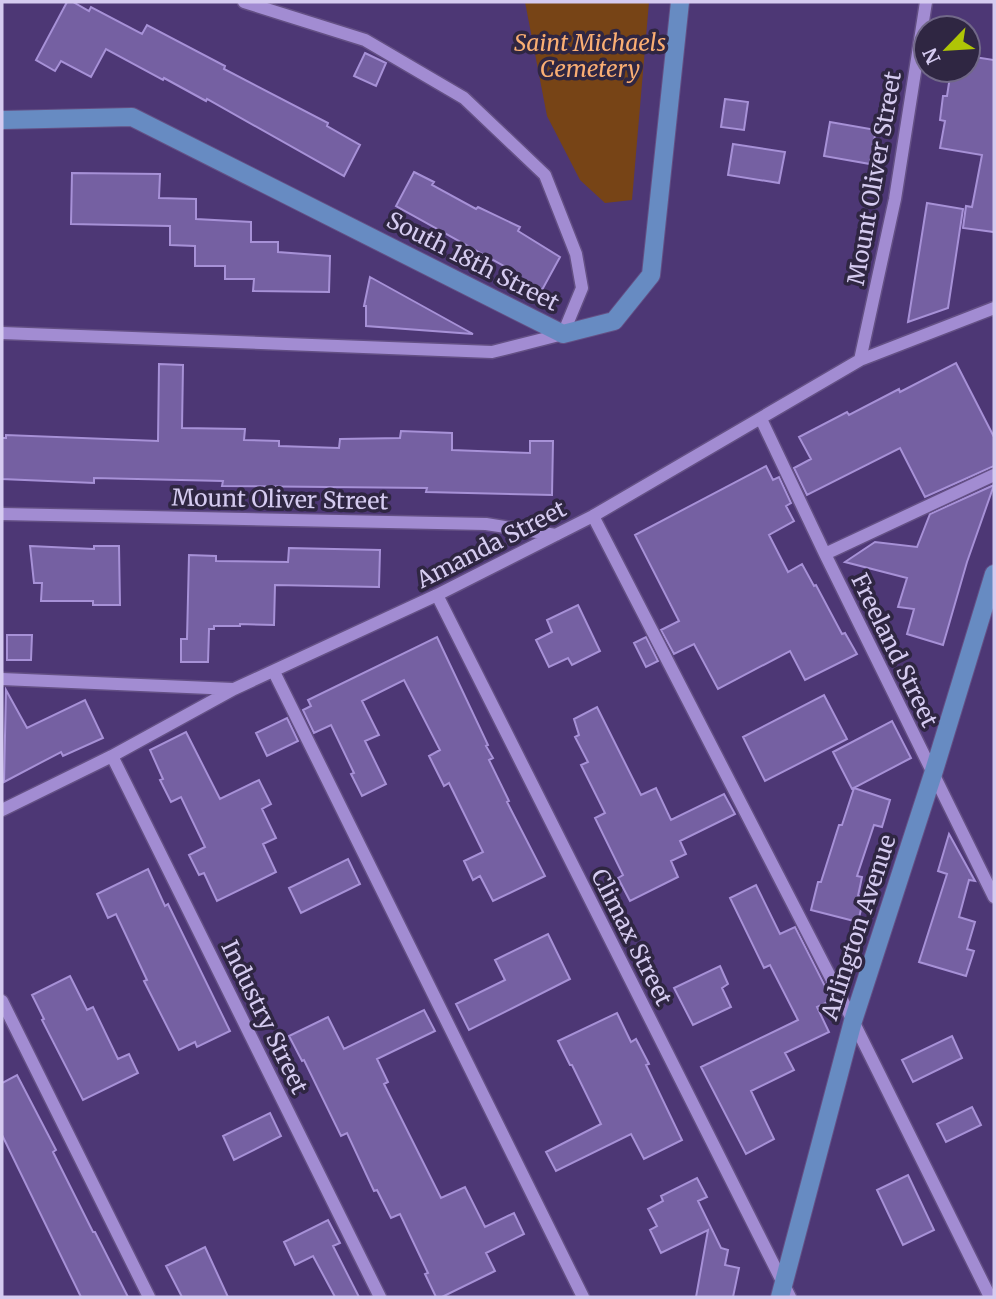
<svg xmlns="http://www.w3.org/2000/svg" width="996" height="1299" font-family="Merriweather,serif">
<style>
.green{fill:#774416}
.building{fill:#7560a2;stroke:#a791d7;stroke-width:2}
.lines{fill:none;stroke-linecap:round;stroke-linejoin:round}
.minor-casing{stroke:#645085;stroke-width:15}
.major-casing{stroke:#645085;stroke-width:20}
.minor{stroke:#a28cd2;stroke-width:12}
.major{stroke:#678bc2;stroke-width:18}
.labels{text-anchor:middle;dominant-baseline:central;stroke-width:7;stroke-linejoin:round;paint-order:stroke}
.park-label{font-size:23px;font-style:italic;fill:#faae73;stroke:#2f2642}
.street-label{font-size:23px;fill:#d5cbf0;stroke:#2f2642}
</style>
<rect width="100%" height="100%" fill="#4d3775"/>
<path class="green" d="M525,2H649L632,200L605,203L580,180L547,116Z"/>
<path class="building" d="M67,2H73L89,11L91,7L142,34L147,25L225,66L224,69L328,123L327,126L360,145L344,176L207,99L206,101L164,78L163,80L106,49L91,77L61,61L55,71L36,60Z
M365,53L386,63L376,86L354,76Z
M968,56L994,60V232L963,228L966,206L972,207L982,155L940,148L945,121L940,120L943,96H947L951,70H968Z
M725,99L748,102L744,130L721,127Z
M830,122L876,130L870,164L824,156Z
M733,144L785,152L779,183L728,175Z
M414,172L434,182L432,185L476,209L478,207L520,227L518,231L560,257L542,290L519,278L520,275L396,206Z
M72,173L160,174L159,198L196,199V219L251,222V242H278V252L330,256L329,292L253,291L254,279H225V266H195V246L170,245V226L71,224Z
M927,203L963,209L948,308L908,322Z
M370,277L473,334L366,326V306H364Z
M956,363L994,437V466L925,497L900,448L807,495L794,468L811,459L799,437L847,412L849,415L899,389L900,392Z
M159,364L183,365L182,428L245,429L244,440L279,441V446L339,448L340,439L400,438L401,431L452,433V450L530,453V441H553L552,495L426,492L427,488L222,486L223,481L181,480L94,478V483L2,479V438H6V435L158,441Z
M766,466L773,480L779,477L791,503L786,506L794,521L769,535L788,572L802,564L814,586L816,585L842,634L845,633L857,654L805,680L790,651L718,689L694,644L674,654L661,630L679,621L635,535Z
M994,485L967,562L943,645L907,634L914,609L898,607L907,578L845,562L875,542L917,547L930,514Z
M30,546L94,549V546H119L120,605H93V601H41L42,583H34Z
M289,548L380,550L379,587L275,585L274,625L240,624V626H214V629H209L208,662H181V639H187L189,555L216,556V561L288,562Z
M578,605L600,651L572,665L568,658L549,667L536,640L552,632L547,620Z
M7,635H32L31,660H7Z
M437,637L488,745L486,746L493,758L489,760L509,801L507,802L545,876L493,901L480,876L473,880L464,861L483,852L449,783L444,786L429,756L440,750L404,680L362,701L379,735L365,741L386,784L362,796L351,774L354,773L331,725L314,733L303,710L311,706L308,700Z
M646,637L658,661L646,667L634,643Z
M6,690L27,728L85,700L103,738L63,756L61,752L4,782Z
M824,695L847,739L765,781L743,737Z
M597,707L641,795L656,788L671,820L724,794L735,814L680,841L686,854L671,861L678,877L630,901L618,878L623,875L595,818L605,813L581,765L588,762L575,737L579,735L574,719Z
M287,718L298,741L267,756L256,733Z
M892,721L911,758L852,789L833,752Z
M186,732L220,799L259,780L271,804L262,809L276,838L263,844L276,872L217,901L204,873L199,875L189,855L205,847L181,797L171,802L160,780L163,779L150,750Z
M854,788L890,800L882,827L874,825L857,876L862,877L858,896L864,897L858,922L811,910L818,882H821L839,825H842Z
M949,834L975,881L969,880L959,917L975,922L967,949L974,951L966,976L919,962L947,874L938,871Z
M348,859L360,884L301,913L289,888Z
M148,869L165,906L168,904L230,1031L197,1047L195,1042L179,1050L144,981L147,980L116,914L108,918L97,894Z
M756,885L780,934L795,927L832,1000L817,1007L829,1032L785,1053L794,1070L751,1091L774,1139L746,1154L701,1067L798,1020L770,965L764,968L730,898Z
M548,934L570,979L469,1030L456,1004L505,980L495,960Z
M720,966L728,984L722,988L731,1007L693,1025L674,988Z
M70,976L87,1010L93,1007L118,1059L129,1054L138,1073L83,1100L42,1020L44,1019L32,995Z
M424,1010L435,1031L377,1059L388,1082L384,1084L441,1198L465,1187L485,1227L514,1213L524,1234L486,1253L495,1271L442,1297H436L425,1274L428,1273L400,1214L391,1218L377,1190L374,1191L347,1133L341,1136L304,1060L302,1061L289,1036L328,1017L344,1049Z
M617,1013L631,1042L636,1039L649,1064L646,1065L682,1140L644,1159L631,1134L556,1171L546,1152L601,1124L572,1065H570L558,1041Z
M952,1036L962,1058L913,1082L902,1060Z
M17,1075L56,1150L53,1152L93,1232H95L128,1297H81L2,1135V1083Z
M972,1107L981,1125L946,1142L937,1124Z
M270,1113L281,1136L234,1160L223,1136Z
M908,1175L934,1230L903,1245L877,1190Z
M697,1178L707,1197L698,1201L721,1248L728,1250L725,1265L739,1268L733,1297H696L708,1230L661,1253L650,1230L657,1226L648,1209L663,1201L661,1196Z
M328,1220L340,1243L333,1246L359,1297H335L313,1256L295,1265L284,1242Z
M205,1247L228,1297H182L166,1266Z"/>
<g class="lines">
<g class="minor-casing">
<path id="minor" d="M2,333L492,352L563,334L582,288L576,254L545,175L464,98L365,40L244,2
M860,360L895,199L926,2
M761,419L825,554L994,897
M2,514L486,524L556,535
M593,516L853,1021L990,1297
M825,554L994,475
M437,595L790,1297
M274,672L583,1297
M2,679L233,689
M112,756L380,1297
M2,810L112,756L234,689L437,595L593,516L860,360L994,308
M2,1001L149,1297"/>
</g>
<g class="major-casing">
<path id="major" d="M2,120L132,117L563,334L614,321L651,275L680,2
M780,1297L853,1021L933,774L994,574"/>
</g>
<use href="#minor" class="minor"/>
<use href="#major" class="major"/>
</g>
<g class="labels">
<g class="park-label">
<text x="590" y="42">Saint Michaels<tspan x="590" dy="26">Cemetery</tspan></text>
</g>
<g class="street-label">
<text transform="translate(874 178) rotate(-80)">Mount Oliver Street</text>
<text transform="translate(473 261) rotate(27)">South 18th Street</text>
<text transform="translate(280 499) rotate(1)">Mount Oliver Street</text>
<text transform="translate(491 544) rotate(-27)">Amanda Street</text>
<text transform="translate(895 650) rotate(64)">Freeland Street</text>
<text transform="translate(858 927) rotate(-72)">Arlington Avenue</text>
<text transform="translate(632 937) rotate(63)">Climax Street</text>
<text transform="translate(265 1017) rotate(64)">Industry Street</text>
</g>
</g>
<rect width="996" height="1299" fill="none" stroke="#d5cbf0" stroke-width="7"/>
<g transform="translate(947 49) rotate(245)"><circle r="33" fill="#2f2642" stroke="#716888" stroke-width="2"/>
<path d="M0-5L12 26L0 18L-12 26Z" fill="#afc506"/>
<text y="-10" font-size="19" font-weight="bold" text-anchor="middle" fill="#d5cbf0">N</text>
</g>
</svg>
